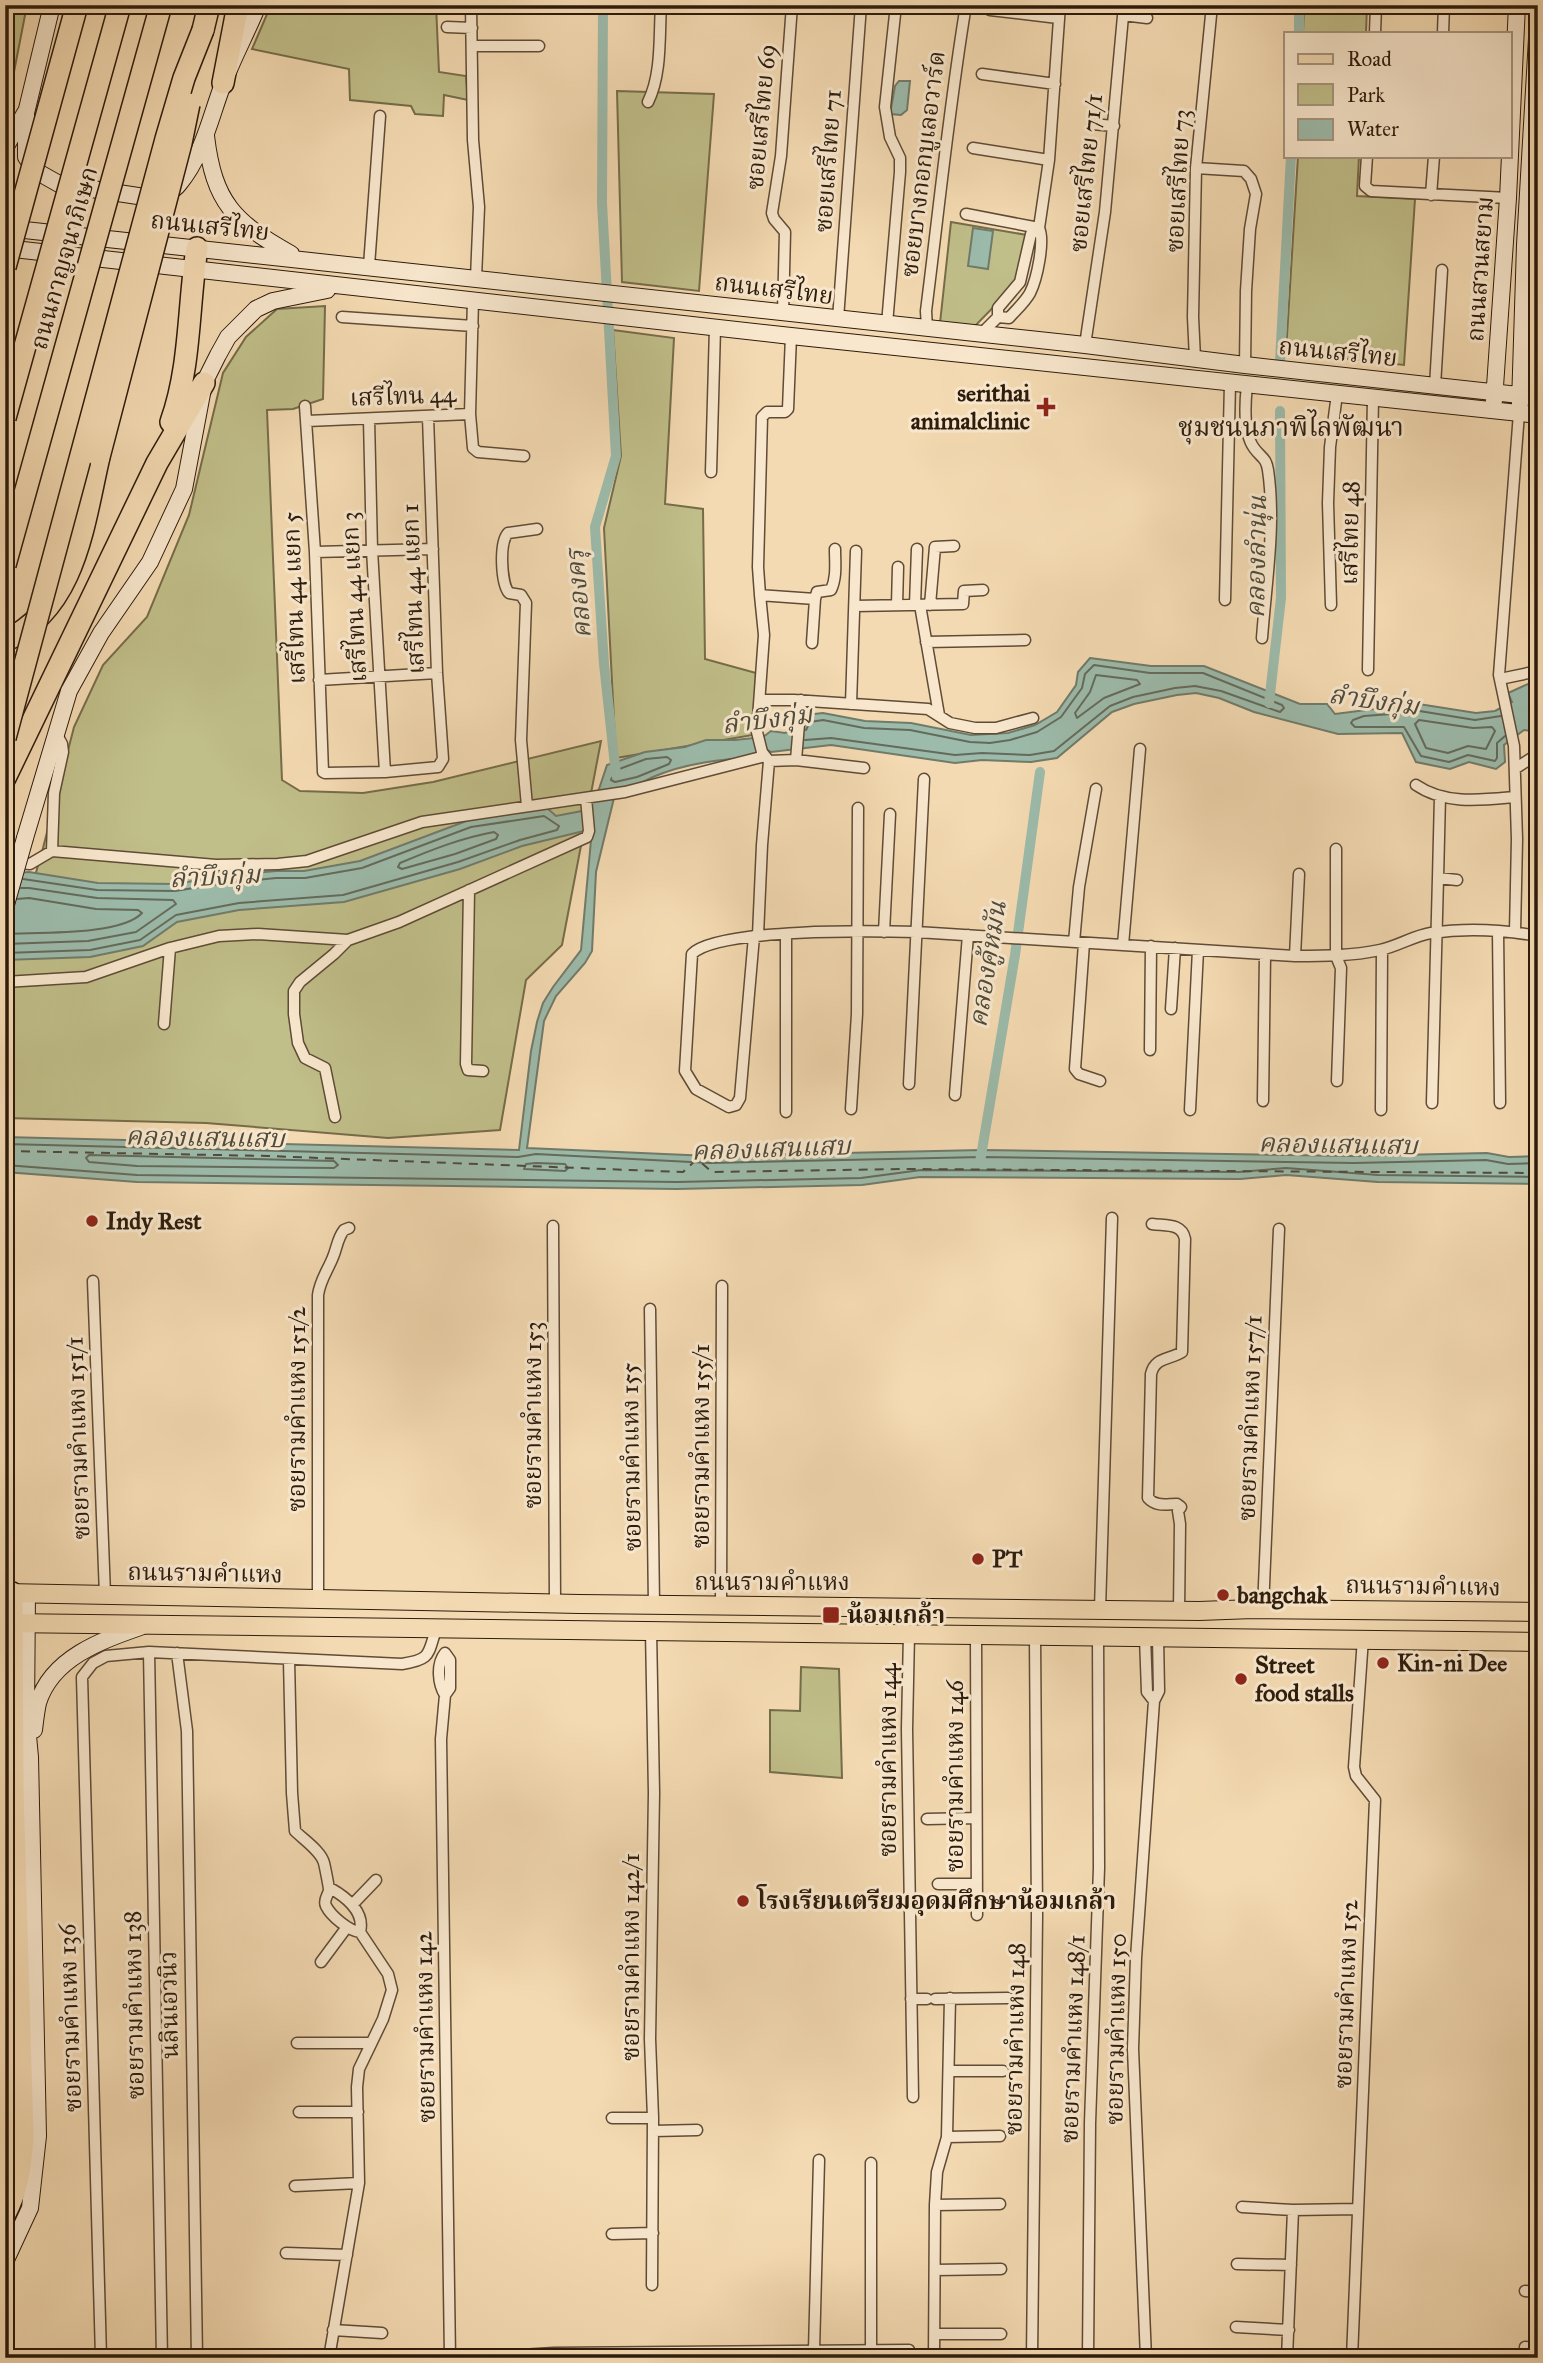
<svg xmlns="http://www.w3.org/2000/svg" width="1543" height="2363" font-family="'IM FELL Great Primer','Noto Serif Thai',serif">
<style>
.green{fill:#c0be89;stroke:#766c4a;stroke-width:2}
.water{fill:#9cbbab;stroke:#707b6b;stroke-width:2}
.lines{fill:none;stroke-linecap:round;stroke-linejoin:round}
.shore{stroke:#646b5c;stroke-width:2}
.canal{stroke:#9cbbab;stroke-width:10}
.ferry{stroke:#4e4b3c;stroke-width:2;stroke-dasharray:9 7;stroke-linecap:butt}
.street-casing{stroke:#5f4b36;stroke-width:13}
.secondary-casing{stroke:#2d1b0c;stroke-width:18}
.primary-casing{stroke:#2d1b0c;stroke-width:20}
.highway-casing{stroke:#2d1b0c;stroke-width:24}
.street{stroke:#f8e7cd;stroke-width:10}
.secondary{stroke:#f8e7cd;stroke-width:16}
.primary{stroke:#f4dab2;stroke-width:18}
.highway{stroke:#f4dab2;stroke-width:21}
.secondary-bridge-casing{stroke:#2d1b0c;stroke-width:18;stroke-linecap:butt}
.highway-bridge-casing{stroke:#2d1b0c;stroke-width:24;stroke-linecap:butt}
.secondary-bridge{stroke:#f8e7cd;stroke-width:16}
.highway-bridge{stroke:#f4dab2;stroke-width:21}
.poi-dot{fill:#8f2418;stroke:#f8e7cd;stroke-width:2.5}
.labels{text-anchor:middle;dominant-baseline:central;stroke-width:6;stroke-linejoin:round;paint-order:stroke}
.street-label{font-size:24px;fill:#2d1b0c;stroke:#f8e7cd}
.poi-label{font-size:24px;font-weight:bold;fill:#2d1b0c;stroke:#f8e7cd;text-anchor:start}
.neighbourhood-label{font-size:26px;fill:#2d1b0c;stroke:#f8e7cd}
.water-label{font-size:26px;font-style:italic;fill:#4e4b3c;stroke:#f8e7cd}
</style>
<rect width="100%" height="100%" fill="#f4dab2"/>
<filter id="stains"><feTurbulence type="fractalNoise" baseFrequency=".00286" numOctaves="4"/><feColorMatrix values="0 0 0 0 .2 0 0 0 0 .09 0 0 0 0 .02 0 0 0 .5 -.17"/></filter>
<radialGradient id="worn" r=".72"><stop offset=".6" stop-color="#630" stop-opacity="0"/><stop offset="1" stop-color="#630" stop-opacity=".3"/></radialGradient>
<path class="green" d="M5,5H27L5,118Z
M271,5H436L439,72L466,76L468,100L444,95L443,116L415,114L411,106L350,100L349,69L252,49Z
M1304,5H1367L1366,33H1303Z
M617,91L714,94L699,291L622,282Z
M1298,156H1359L1357,196L1415,199L1404,365L1286,352Z
M951,222L1027,235L1014,286L974,327L940,323Z
M325,306L323,399L293,409L267,410L282,780L300,791L363,793L433,782L601,741L562,945L526,980L500,1130L388,1138L206,1123L5,1118V981L43,848L74,727L103,665L147,617L189,515L223,373L246,337L277,309Z
M613,330L674,338L665,504L703,509L705,659L756,673L753,735L616,758L604,528L621,456Z
M801,1667L839,1669L842,1778L770,1772V1710L800,1711Z"/>
<path class="water" d="M899,81H910L907,110L901,115L890,114L895,86Z
M973,228L993,231L988,269L968,266Z
M1090,658L1151,666H1204L1300,704H1327L1335,714L1390,707L1406,702L1476,713L1495,711L1512,702L1508,693L1530,683L1538,686V732L1524,730L1504,745L1505,762L1496,769L1469,762L1450,769L1416,762L1402,733L1338,734L1254,712L1219,698L1196,693L1177,695L1134,704L1112,712L1057,758L1031,762L982,760L955,763L831,745L771,752L765,749L758,757C723,759 685,763 653,777C640,783 627,791 614,798L596,872L592,951L585,963L556,996L544,1021L527,1148L710,1156L982,1150L1354,1156L1487,1153L1509,1157L1538,1156V1184L1378,1182L1286,1175L1240,1179L920,1177L862,1185L677,1189L137,1182L5,1172V1137L519,1150L531,1051L537,1022L543,1003L553,987L581,950L592,829L522,846L460,869L344,902L239,910L177,922L143,946L90,957L5,960V874L29,872L98,883L175,884L224,876L276,871H304L360,861L469,820L547,808L556,816L587,810L598,792L607,765L645,752L685,747L706,740H735L763,737L771,731L785,733L800,726L805,715L823,713L865,721L911,723L971,735L1008,733L1035,725L1057,712L1076,685L1078,672Z"/>
<g class="lines">
<path class="shore" d="M1096,675L1137,680L1140,684L1104,698L1077,718L1075,713L1090,692Z
M1501,716L1475,720L1407,709L1391,714L1364,716L1353,720L1351,723L1355,727H1404L1421,756L1449,762L1468,755L1495,761L1497,758V743L1505,736
M1419,720L1473,728L1492,727L1495,731L1486,749L1468,746L1448,753L1426,748L1415,724Z
M805,740L831,738L955,755L982,753L1030,755L1054,751L1110,706L1133,697L1175,688L1195,686L1221,691L1280,712L1284,708L1282,705L1203,673H1150L1094,665L1085,674L1082,688L1061,717L1037,732L1010,740L990,743L970,742L910,730L864,728L823,720L810,722L806,730
M667,757L671,760L669,764L637,777L615,782L611,780L614,771L646,759Z
M494,832L498,835L496,839L455,854L402,869L398,867L400,863C431,850 461,838 494,832Z
M5,934C36,932 121,936 142,913L138,910L96,909L29,898L17,899
M5,944L88,941L136,932L176,904L173,900L97,898L29,888H21
M5,953L90,950L140,940L176,915L239,903L343,895L458,862L520,840L557,830L559,826L544,816L471,827L362,868L305,878H276L225,883L175,891L97,890L23,879
M5,1144L518,1157L536,1154L710,1163L982,1157L1354,1163L1486,1160L1508,1164L1538,1163
M89,1155L334,1161L338,1165L334,1168L137,1166L89,1162L86,1158Z
M536,1163L565,1164L568,1168L565,1171L524,1169L526,1164Z
M5,1165L137,1175L677,1182L861,1178L921,1170L1239,1172L1286,1168L1378,1175L1538,1177"/>
<path class="canal" d="M603,5L602,203L616,456L595,527L604,664L616,775
M1299,33V5
M1280,362L1291,156
M1269,703L1281,598L1280,411
M980,1162L1015,955L1040,772"/>
<path class="ferry" d="M5,1151L268,1156L683,1172L697,1159L712,1172L906,1169L1538,1173"/>
<g class="street-casing">
<path id="street" d="M471,5L473,140L479,207L476,278
M990,10L1058,18
M1123,15L1147,18
M447,27L472,28
M1375,33L1376,5
M1443,33L1444,5
M472,46H539
M982,74L1055,84
M648,102C662,74 659,36 661,5
M1092,124L1114,126
M973,148L1049,160
M1367,156L1365,186L1371,191L1508,198
M1196,168L1244,171L1251,179L1256,194L1250,229L1246,291L1245,365
M1431,195L1434,156
M966,214L1039,228
M369,266L380,116
M473,300L470,414L473,448L478,452L524,456
M783,313L785,232L774,219L772,213L781,156L792,5
M342,317L473,326
M998,317L1009,318C1016,310 1025,302 1030,293C1037,279 1045,241 1039,228L1049,160L1060,5
M838,319L861,5
M887,324L900,172V158L890,137L885,107L896,5
M927,328L926,311C939,209 949,107 966,5
M982,333L998,317V308L1020,282L1031,234L1039,228
M1085,345L1105,212L1124,5
M1195,359L1193,317L1196,168L1212,5
M1247,385C1245,403 1243,433 1254,448C1261,458 1266,457 1268,470C1276,525 1266,583 1262,638
M1435,386L1442,270
M305,406L315,552L323,772L325,773L385,772L438,767L443,759L437,673L428,417
M369,419L372,550L385,772
M307,421L470,414
M711,472L715,328
M315,552L433,549
M760,595L758,567L762,417L767,412H785L788,409L791,336
M815,599L817,592L831,590C837,577 835,563 835,549
M1225,600L1230,383
M897,605L898,567
M915,605L917,549
M920,605L939,715
M930,605L935,547L954,546
M1331,605L1328,503L1330,447L1337,394
M855,606L963,604L964,591L983,590
M926,642L1025,640
M1368,670L1373,398
M1500,679L1538,671
M319,680L437,673
M761,700H794L928,709L950,723L975,728H996L1033,718
M851,704L856,551
M796,760L801,700
M769,761L796,760L864,768
M1516,768L1538,754
M1416,785C1445,805 1482,800 1515,797
M527,806L521,740L526,603L521,595L509,593C501,583 499,543 508,533L537,529
M1336,849V956L1341,968L1337,1081
M52,851L54,793L63,752L62,744L56,733
M5,862L30,864L52,851L216,865L278,864L307,861L422,822L625,792L765,756
M1438,878L1440,796
M469,890L466,1064L468,1070L483,1071
M884,932L890,814
M1498,932L1500,1103
M1515,932L1517,839L1514,746L1499,675L1519,413
M786,934V1112
M758,935L762,845L769,761L762,752L757,732L764,635L760,595L815,599L812,643
M754,936L740,1098L736,1105L729,1107L696,1089L685,1071L692,954C718,928 876,931 917,932L1295,956C1323,956 1352,956 1380,950C1398,946 1413,936 1431,933C1465,928 1504,930 1538,936
M1074,942L1079,887L1096,789
M1084,943L1075,1069L1079,1074L1100,1081
M1123,945L1140,749
M170,948L219,936L258,934L348,940L399,922L587,837L589,831L586,798
M1295,956L1299,874
M5,982L86,977L170,948L164,1024
M1171,1009L1175,948
M1150,1050L1151,946
M909,1084L924,779
M955,1095L968,935
M1263,1101L1265,955
M1432,1103L1438,878L1457,880
M851,1109L857,1014L858,808
M1190,1110L1198,950
M1381,1110L1382,950
M335,1117L325,1068L305,1058L298,1043L294,1014V991L300,982L334,954L348,940
M1152,1224C1166,1226 1182,1223 1185,1239L1182,1352C1169,1360 1155,1357 1151,1374L1148,1498C1156,1507 1166,1504 1177,1504L1181,1507
M553,1226L555,1604
M93,1281L105,1595
M650,1309L654,1605
M318,1600V1295C320,1280 328,1270 333,1257C337,1248 337,1239 344,1230L349,1228
M721,1606L722,1286
M1100,1609L1112,1218
M1263,1609L1279,1229
M1179,1611L1180,1524L1178,1511L1181,1507
M651,1630L654,1793L650,2039L653,2118L652,2285
M909,1633L907,1729L913,2097
M976,1636L977,1915
M1145,1637L1147,1692L1154,1701L1159,1691L1158,1637
M149,1652L162,2358
M177,1653L187,1731L197,2358
M289,1660L292,1793L295,1831C304,1840 321,1851 324,1863C325,1867 329,1887 329,1890C328,1896 323,1900 326,1906C331,1916 349,1931 360,1932L388,1974L392,1990L383,2019L359,2069L357,2087L359,2183L329,2358
M445,1695C438,1684 436,1664 445,1653L450,1660V1688L445,1695L441,1739L450,2358
M927,1819L976,1818
M938,1884H977
M330,1888C346,1897 365,1912 360,1932
M352,1905L376,1880
M321,1962L347,1927
M911,1999H927
M935,1999L1008,1998
M297,2043H371
M949,2071H1003
M299,2112H358
M612,2118H653
M653,2131L697,2130
M947,2137L1000,2136
M295,2186L359,2183
M935,2205L1000,2204
M1242,2207L1293,2210L1358,2209
M612,2234L653,2233
M286,2253L347,2255
M1237,2264L1291,2265
M935,2270L1001,2269
M1525,2291L1538,2292
M1236,2327L1289,2330
M333,2330L382,2333
M935,2334H1001
M1525,2347L1538,2348
M814,2351L819,2160
M871,2351V2163
M101,2357L82,1677L93,1663L106,1656L149,1652L402,1664C433,1659 427,1654 437,1627
M472,2358L554,2353L909,2350
M934,2358L935,2205L937,2172L947,2137L950,1998
M1032,2358L1037,1916L1035,1636
M1088,2358L1090,2123L1099,1868L1098,1637
M1146,2358L1133,2049L1136,1958L1154,1701
M1287,2358L1293,2210
M1352,2358L1375,1800L1356,1776L1354,1767L1363,1638"/>
</g>
<g class="secondary-casing">
<path id="secondary" d="M52,5L26,113V157L36,171L59,184L151,198C161,195 173,192 179,184C203,155 210,118 223,84C233,58 247,32 258,5
M206,136C214,203 234,222 291,254
M5,148L25,113
M6,228L1085,345L1245,365L1538,397
M5,248L791,336L1538,415
M1494,401L1508,198L1517,5
M1520,404L1525,245L1538,21
M25,838L69,691L101,633L150,562L184,489L204,383L218,355L228,337L256,309L273,301L327,290
M34,1730C35,1722 36,1712 38,1703C52,1657 103,1640 143,1626
M5,2262L30,2208L38,2136L30,1757L26,1715L27,1593"/>
</g>
<g class="primary-casing">
<path id="primary" d="M5,1593L580,1604L1199,1611L1253,1609L1538,1612
M5,1623L1538,1642"/>
</g>
<g class="highway-casing">
<path id="highway" d="M203,30L209,5
M223,83L238,5
M171,422C191,366 188,306 197,248
M5,641C76,607 83,526 99,457
M5,778L157,463L204,383
M5,2214C18,2189 21,2165 23,2137L13,1789L12,1593"/>
</g>
<use href="#street" class="street"/>
<use href="#secondary" class="secondary"/>
<use href="#primary" class="primary"/>
<use href="#highway" class="highway"/>
<g class="secondary-bridge-casing">
<path id="secondary-bridge" d="M5,908L25,838"/>
</g>
<g class="highway-bridge-casing">
<path id="highway-bridge" d="M5,267L77,5
M5,418L120,5
M99,457L181,143L189,104
M5,565L161,5
M5,738L166,139L184,78L203,30"/>
</g>
<use href="#secondary-bridge" class="secondary-bridge"/>
<use href="#highway-bridge" class="highway-bridge"/>
</g>
<g class="poi-dot">
<path d="M1042.5 396.5h7v7h7v7h-7v7h-7v-7h-7v-7h7z"/>
<circle cx="92" cy="1221" r="7"/>
<circle cx="978" cy="1559" r="7"/>
<circle cx="1223" cy="1595" r="7"/>
<rect x="822" y="1606" width="18" height="18" rx="3.5"/>
<circle cx="1383" cy="1663" r="7"/>
<circle cx="1241" cy="1679" r="7"/>
<circle cx="743" cy="1901" r="7"/>
</g>
<g class="labels">
<g class="street-label">
<text transform="translate(761 117) rotate(-85)">ซอยเสรีไทย 69</text>
<text transform="translate(828 161) rotate(-86)">ซอยเสรีไทย 71</text>
<text transform="translate(923 164) rotate(-83)">ซอยบางกอกบูเลอวาร์ด</text>
<text transform="translate(1086 173) rotate(-84)">ซอยเสรีไทย 71/1</text>
<text transform="translate(1178 181) rotate(-87)">ซอยเสรีไทย 73</text>
<text transform="translate(210 226) rotate(6)">ถนนเสรีไทย</text>
<text transform="translate(64 258) rotate(-74)">ถนนกาญจนาภิเษก</text>
<text transform="translate(1480 269) rotate(-86)">ถนนสวนสยาม</text>
<text transform="translate(774 289) rotate(7)">ถนนเสรีไทย</text>
<text transform="translate(1338 352) rotate(6)">ถนนเสรีไทย</text>
<text transform="translate(403 396) rotate(-2)">เสรีไทน 44</text>
<text transform="translate(1350 533) rotate(-89)">เสรีไทย 48</text>
<text transform="translate(413 589) rotate(-92)">เสรีไทน 44 แยก 1</text>
<text transform="translate(354 597) rotate(-93)">เสรีไทน 44 แยก 3</text>
<text transform="translate(294 598) rotate(-92)">เสรีไทน 44 แยก 5</text>
<text transform="translate(297 1409) rotate(-90)">ซอยรามคำแหง 151/2</text>
<text transform="translate(533 1415) rotate(-90)">ซอยรามคำแหง 153</text>
<text transform="translate(1250 1418) rotate(-88)">ซอยรามคำแหง 157/1</text>
<text transform="translate(78 1438) rotate(-92)">ซอยรามคำแหง 151/1</text>
<text transform="translate(701 1446) rotate(-90)">ซอยรามคำแหง 155/1</text>
<text transform="translate(631 1457) rotate(-91)">ซอยรามคำแหง 155</text>
<text transform="translate(205 1573) rotate(1)">ถนนรามคำแหง</text>
<text x="772" y="1582">ถนนรามคำแหง</text>
<text transform="translate(1423 1586) rotate(1)">ถนนรามคำแหง</text>
<text transform="translate(888 1760) rotate(-90)">ซอยรามคำแหง 144</text>
<text transform="translate(955 1776) rotate(-90)">ซอยรามคำแหง 146</text>
<text transform="translate(631 1957) rotate(-90)">ซอยรามคำแหง 142/1</text>
<text transform="translate(1346 1994) rotate(-88)">ซอยรามคำแหง 152</text>
<text transform="translate(134 2005) rotate(-91)">ซอยรามคำแหง 138</text>
<text transform="translate(169 2005) rotate(-91)">นลินเอวนิว</text>
<text transform="translate(70 2018) rotate(-92)">ซอยรามคำแหง 136</text>
<text transform="translate(425 2027) rotate(-91)">ซอยรามคำแหง 142</text>
<text transform="translate(1116 2029) rotate(-89)">ซอยรามคำแหง 150</text>
<text transform="translate(1015 2039) rotate(-89)">ซอยรามคำแหง 148</text>
<text transform="translate(1073 2039) rotate(-88)">ซอยรามคำแหง 148/1</text>
</g>
<g class="poi-label">
<text x="1030" y="393" text-anchor="end">serithai<tspan x="1030" dy="28">animalclinic</tspan></text>
<text x="106" y="1221">Indy Rest</text>
<text x="992" y="1559">PT</text>
<text x="1237" y="1595">bangchak</text>
<text x="847" y="1615">น้อมเกล้า</text>
<text x="1397" y="1663">Kin-ni Dee</text>
<text x="1255" y="1665">Street<tspan x="1255" dy="28">food stalls</tspan></text>
<text x="757" y="1901">โรงเรียนเตรียมอุดมศึกษาน้อมเกล้า</text>
</g>
<g class="neighbourhood-label">
<text x="1291" y="427">ชุมชนนภาพิไลพัฒนา</text>
</g>
<g class="water-label">
<text transform="translate(1256 557) rotate(-89)">คลองลำนุ่น</text>
<text transform="translate(578 594) rotate(-95)">คลองครุ</text>
<text transform="translate(1374 700) rotate(8)">ลำบึงกุ่ม</text>
<text transform="translate(767 719) rotate(-7)">ลำบึงกุ่ม</text>
<text transform="translate(215 876) rotate(-3)">ลำบึงกุ่ม</text>
<text transform="translate(987 964) rotate(-81)">คลองคู้หมัน</text>
<text transform="translate(205 1137) rotate(1)">คลองแสนแสบ</text>
<text transform="translate(1338 1144) rotate(1)">คลองแสนแสบ</text>
<text transform="translate(771 1148) rotate(-2)">คลองแสนแสบ</text>
</g>
</g>
<rect width="1543" height="2363" fill="none" stroke="#f4dab2" stroke-width="28"/>
<rect x="7" y="7" width="1529" height="2349" fill="none" stroke="#2d1b0c" stroke-width="3.5"/>
<rect x="14" y="14" width="1515" height="2335" fill="none" stroke="#2d1b0c" stroke-width="2"/>
<rect x="1284" y="32" width="228" height="126" fill="#f8e7cd" stroke="#a79580" stroke-width="2"/>
<rect x="1298" y="54" width="35" height="10" fill="#f4dab2" stroke="#a79580" stroke-width="2"/>
<text x="1347" y="66" font-size="21" fill="#2d1b0c">Road</text>
<rect x="1298" y="84" width="35" height="21" fill="#c0be89" stroke="#a79580" stroke-width="2"/>
<text x="1347" y="102" font-size="21" fill="#2d1b0c">Park</text>
<rect x="1298" y="119" width="35" height="21" fill="#9cbbab" stroke="#a79580" stroke-width="2"/>
<text x="1347" y="136" font-size="21" fill="#2d1b0c">Water</text>
<rect width="100%" height="100%" filter="url(#stains)"/>
<rect width="100%" height="100%" fill="url(#worn)"/>
</svg>
